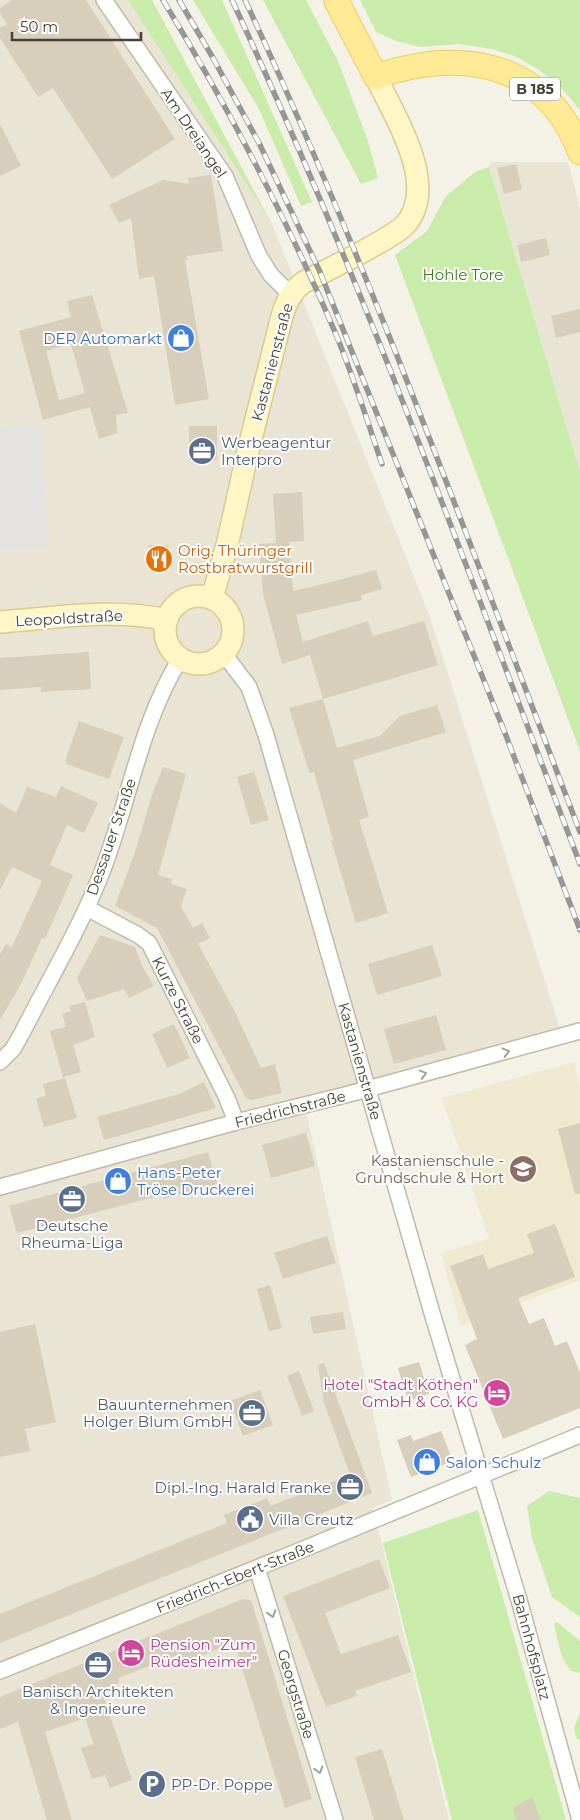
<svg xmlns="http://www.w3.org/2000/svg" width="580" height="1820" font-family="Montserrat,sans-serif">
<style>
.residential{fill:#e9e4d4}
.education{fill:#efe9cf}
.green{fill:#c9ecab}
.parking{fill:#e5e3df}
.building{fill:#d7cebb;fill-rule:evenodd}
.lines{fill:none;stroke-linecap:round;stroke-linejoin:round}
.street-casing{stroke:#c1baa8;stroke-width:18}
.secondary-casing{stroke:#d8cc92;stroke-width:24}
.primary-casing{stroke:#edce5b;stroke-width:26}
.street{stroke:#fff;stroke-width:15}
.secondary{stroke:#fff6c6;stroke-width:21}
.primary{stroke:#ffea95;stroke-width:24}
.rail-casing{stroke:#969696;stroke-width:5.5}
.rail{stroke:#fff;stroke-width:4;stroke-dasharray:11;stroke-linecap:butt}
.oneway{stroke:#a4a09a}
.labels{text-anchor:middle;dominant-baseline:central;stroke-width:4;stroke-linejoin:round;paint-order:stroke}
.shield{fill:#fff;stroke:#7f7b72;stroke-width:1}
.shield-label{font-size:14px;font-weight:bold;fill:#484235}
.street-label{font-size:15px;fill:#484235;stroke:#fff}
.park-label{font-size:15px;fill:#3e7f23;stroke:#fff}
.shop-label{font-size:15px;fill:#366cbe;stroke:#fff;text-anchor:start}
.service-label{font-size:15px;fill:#4e5e75;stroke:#fff;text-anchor:start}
.food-label{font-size:15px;fill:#c56008;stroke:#fff;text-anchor:start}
.education-label{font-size:15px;fill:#785e54;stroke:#fff;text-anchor:end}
.hotel-label{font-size:15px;fill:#b23c85;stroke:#fff;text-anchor:end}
</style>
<rect width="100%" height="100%" fill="#f4f1e6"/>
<path class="residential" d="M0,0H128L272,224L430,617L560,1029L303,1098L392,1500L373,1508L449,1820H0Z
M491,162H568L580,208V472L489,167Z"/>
<path class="education" d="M574,1062L580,1087V1280L461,1326L441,1253L489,1239L442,1098Z"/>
<path class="green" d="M128,0H152L272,224Z
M193,0H222L312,202L301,206L259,109Z
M263,0H306L338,61L368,141L378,178L361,184Z
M360,0H580V110L559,85L539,70L517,57L492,49L459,44L420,47L396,41L376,32Z
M489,167L580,472V751L395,255L427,231L446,196L475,172Z
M549,1491L580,1498V1617L552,1597L532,1538L527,1506Z
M478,1510L566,1820H452L383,1543Z
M557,1622L580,1641V1673L571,1671C560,1659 558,1640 554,1624Z
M580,1714V1739L577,1740L574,1727Z"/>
<path class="parking" d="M40,424L50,546L0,550V427Z
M150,1765L163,1799L155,1803L141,1768Z"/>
<path class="building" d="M12,0H86L175,139L112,179L53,88L38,97L0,38V28L7,24L0,13V8Z
M0,124L21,166L0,176Z
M516,164L522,189L504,194L497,168Z
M211,175L223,251L187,256L188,260H185L209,399L175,405L154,276L139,279L131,218L119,223L109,205L163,180L189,184L188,178Z
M546,238L550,255L521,262L517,245Z
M92,295L128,413L116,415L117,433L99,439L90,407L43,420L19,331L71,317L67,301ZM71,344L85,393L59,400L46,351Z
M580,309V332L556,338L551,316Z
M189,426H217V460H189Z
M302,492L304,541L289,542L293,591L327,583L376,570L382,589L361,595L362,600L296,615L303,642L368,621L373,636L424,621L438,665L323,699L310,655L282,664L263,594L259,544L276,543L273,494Z
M149,545H168L170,562H150Z
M89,652L91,689L41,692V687L0,690V658Z
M323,699L337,748L380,736L400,716L437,705L446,732L353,760L369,817L359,820L388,913L356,923L331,840H333L314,772L310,773L306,762L289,708Z
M79,721L124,737L109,779L66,764V758Z
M163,767L186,774L158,875L172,879L171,884L187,889L181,906L193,928L202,923L210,938L198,944L233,1008L261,1068L275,1064L282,1093L252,1100L246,1098L157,928L115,906L135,852L152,795Z
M254,772L269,820L251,825L237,777Z
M61,786L98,803L84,833L67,825L50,865L73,875L45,939L42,938L22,982L0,1020V954L6,944L12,947L42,881L12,867L0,890V803L16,813L27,787L56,797Z
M100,935L135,947L142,966L154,986L129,998L124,989L87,1001L77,978Z
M432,945L442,976L377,995L368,964Z
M85,1002L95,1037L73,1045L81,1072L63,1077L50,1031L66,1027L62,1014L71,1011L69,1006Z
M436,1015L446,1050L394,1064L384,1029Z
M174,1024L190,1058L167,1068L152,1034Z
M65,1078L77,1118L44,1127L36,1099L46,1096L43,1084Z
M204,1082L216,1108L104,1140L97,1117L179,1094Z
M580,1123V1194H575L558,1129Z
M306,1133L315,1166L271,1178L262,1145Z
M208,1152L217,1184L163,1199L162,1195L17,1233L9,1206Z
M555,1224L575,1277L518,1298L529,1324L544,1318L555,1346L567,1341L580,1373V1408L503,1439L465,1345L477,1339L450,1266L483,1254L488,1269L534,1253L527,1234Z
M327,1236L336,1263L283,1279L274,1253Z
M270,1285L282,1328L269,1331L257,1289Z
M343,1312L346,1329L313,1334L310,1317Z
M35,1324L56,1422L25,1429L30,1451L0,1457V1332Z
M419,1362L429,1394L408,1401L398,1368Z
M324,1363L372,1493L0,1643V1614L227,1523L224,1515L267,1498L270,1506L350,1475L324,1403L318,1365Z
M299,1371L314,1411L302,1416L287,1376Z
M260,1390L273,1425L243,1436L230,1401Z
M441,1431L451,1456L448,1463L411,1477L397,1440L411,1435L413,1441Z
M379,1559L390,1588L325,1613L341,1654L398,1635L411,1672L355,1691L357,1696L326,1707L283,1596Z
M243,1599L251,1600L312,1799L285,1808L234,1642L184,1663L180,1654L118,1678L119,1683L101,1690L132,1780L110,1788L105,1775L92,1779L81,1748L94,1744L85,1718L45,1732L72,1820H47L18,1722L0,1729V1697Z
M382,1749L404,1820H374L355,1757Z
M532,1797L541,1820H517L513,1808Z"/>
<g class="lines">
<g class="street-casing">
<path id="street" d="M104,0L225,176L259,256L271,275L291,295
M224,654L249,687L266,735L432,1313L519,1600L580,1820
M87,908L138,935L149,943L227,1098L236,1122
M0,1062L13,1049L22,1033C49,980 80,928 102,872C129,802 140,724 180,659
M0,1187L236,1122L349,1094L580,1031
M257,1568L335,1820
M0,1671L294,1553L580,1435"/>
</g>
<g class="secondary-casing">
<path id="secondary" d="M165 630a34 34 0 1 1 68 0a34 34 0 1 1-68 0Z
M212,599L228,541L248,451L281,320C285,305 290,292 304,282C329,269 354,257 378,243C387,238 396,233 404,226C441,187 394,116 376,77
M0,622C55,618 113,608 167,620"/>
</g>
<g class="primary-casing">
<path id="primary" d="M336,0L376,77C392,70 409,67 428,64C498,56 555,84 580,152"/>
</g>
<use href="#street" class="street"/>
<use href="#secondary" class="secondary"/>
<use href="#primary" class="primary"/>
<g class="rail-casing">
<path id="rail" d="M163,0C228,107 286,217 335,332C353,375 367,420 382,464
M179,0L213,58L259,143L320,272L505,733L580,930
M232,0C363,282 469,574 580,864
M245,0C371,271 473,553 580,832"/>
</g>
<use href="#rail" class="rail"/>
</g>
<defs><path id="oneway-chevron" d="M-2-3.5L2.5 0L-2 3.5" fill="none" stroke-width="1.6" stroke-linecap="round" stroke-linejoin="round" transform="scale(1.25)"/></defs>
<g class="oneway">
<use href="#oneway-chevron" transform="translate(506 1052) rotate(-15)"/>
<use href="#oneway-chevron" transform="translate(423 1074) rotate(-15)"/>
<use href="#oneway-chevron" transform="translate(272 1614) rotate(73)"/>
<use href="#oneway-chevron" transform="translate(319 1770) rotate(73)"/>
</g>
<defs>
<g id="shop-disc" transform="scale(1.4375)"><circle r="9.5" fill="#3f7fe0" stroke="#fff"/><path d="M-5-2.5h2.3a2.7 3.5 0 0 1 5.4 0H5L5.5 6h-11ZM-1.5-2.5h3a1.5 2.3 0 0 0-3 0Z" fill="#fff"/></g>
<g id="office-disc" transform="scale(1.4375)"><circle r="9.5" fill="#5c6f8a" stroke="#fff"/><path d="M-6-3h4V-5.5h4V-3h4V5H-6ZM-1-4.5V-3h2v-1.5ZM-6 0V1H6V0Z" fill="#fff"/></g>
<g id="restaurant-disc" transform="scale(1.4375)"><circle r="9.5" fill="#e8710a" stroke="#fff"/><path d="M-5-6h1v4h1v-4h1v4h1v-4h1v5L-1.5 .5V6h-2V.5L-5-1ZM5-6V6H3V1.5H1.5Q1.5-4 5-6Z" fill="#fff"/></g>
<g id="school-disc" transform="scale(1.4375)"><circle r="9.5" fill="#8d6e63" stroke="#fff"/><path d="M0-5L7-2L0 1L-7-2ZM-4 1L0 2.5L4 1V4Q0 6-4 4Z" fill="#fff"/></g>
<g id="hotel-disc" transform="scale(1.4375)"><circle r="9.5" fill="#d1479c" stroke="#fff"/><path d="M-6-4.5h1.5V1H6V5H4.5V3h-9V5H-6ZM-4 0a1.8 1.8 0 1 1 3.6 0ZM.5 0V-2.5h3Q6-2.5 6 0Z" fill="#fff"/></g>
<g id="civic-disc" transform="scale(1.4375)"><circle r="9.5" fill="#5c6f8a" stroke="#fff"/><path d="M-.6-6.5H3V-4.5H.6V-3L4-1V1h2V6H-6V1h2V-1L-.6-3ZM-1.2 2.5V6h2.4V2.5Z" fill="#fff"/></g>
<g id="parking-disc" transform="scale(1.4375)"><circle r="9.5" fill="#5c6f8a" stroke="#fff"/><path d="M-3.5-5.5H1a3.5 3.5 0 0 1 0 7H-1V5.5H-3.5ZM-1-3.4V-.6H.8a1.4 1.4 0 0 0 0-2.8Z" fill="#fff"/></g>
</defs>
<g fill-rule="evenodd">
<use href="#shop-disc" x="181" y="338"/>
<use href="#office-disc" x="202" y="451"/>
<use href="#restaurant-disc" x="159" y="559"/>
<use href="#school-disc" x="523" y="1169"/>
<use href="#shop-disc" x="118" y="1181"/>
<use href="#office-disc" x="72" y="1199"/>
<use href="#hotel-disc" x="497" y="1393"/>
<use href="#office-disc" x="252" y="1413"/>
<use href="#shop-disc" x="427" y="1462"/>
<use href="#office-disc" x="350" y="1487"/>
<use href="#civic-disc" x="250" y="1519"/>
<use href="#hotel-disc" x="131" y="1653"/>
<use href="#office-disc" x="98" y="1665"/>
<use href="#parking-disc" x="152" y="1784"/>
</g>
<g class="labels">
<rect class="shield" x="510" y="77.5" width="50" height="23" rx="4"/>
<g class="shield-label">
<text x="535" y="89">B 185</text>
</g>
<g class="street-label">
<text transform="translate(194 133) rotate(56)">Am Dreiangel</text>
<text transform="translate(272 362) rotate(-75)">Kastanienstraße</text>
<text transform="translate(69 618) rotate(-3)">Leopoldstraße</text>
<text transform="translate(111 837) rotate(-71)">Dessauer Straße</text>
<text transform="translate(178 1000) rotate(63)">Kurze Straße</text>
<text transform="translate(360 1061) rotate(74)">Kastanienstraße</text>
<text transform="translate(290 1109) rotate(-14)">Friedrichstraße</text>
<text transform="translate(235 1577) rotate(-22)">Friedrich-Ebert-Straße</text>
<text transform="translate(532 1647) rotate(75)">Bahnhofsplatz</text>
<text transform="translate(296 1694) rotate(73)">Georgstraße</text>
</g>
<g class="park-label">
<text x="463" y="274">Hohle Tore</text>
</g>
<g class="shop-label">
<text x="162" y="338" text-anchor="end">DER Automarkt</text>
<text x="137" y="1172">Hans-Peter<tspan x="137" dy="17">Tröse Druckerei</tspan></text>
<text x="446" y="1462">Salon Schulz</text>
</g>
<g class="service-label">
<text x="221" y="442">Werbeagentur<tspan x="221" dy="17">Interpro</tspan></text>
<text x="72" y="1225" text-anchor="middle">Deutsche<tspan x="72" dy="17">Rheuma-Liga</tspan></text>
<text x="233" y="1404" text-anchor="end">Bauunternehmen<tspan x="233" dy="17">Holger Blum GmbH</tspan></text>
<text x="331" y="1487" text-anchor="end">Dipl.-Ing. Harald Franke</text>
<text x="269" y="1519">Villa Creutz</text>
<text x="98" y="1691" text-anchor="middle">Banisch Architekten<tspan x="98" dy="17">&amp; Ingenieure</tspan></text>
<text x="171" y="1784">PP-Dr. Poppe</text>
</g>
<g class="food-label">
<text x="178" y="550">Orig. Thüringer<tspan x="178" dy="17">Rostbratwurstgrill</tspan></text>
</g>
<g class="education-label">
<text x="504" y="1160">Kastanienschule -<tspan x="504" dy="17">Grundschule &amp; Hort</tspan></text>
</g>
<g class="hotel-label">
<text x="478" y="1384">Hotel "Stadt Köthen"<tspan x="478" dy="17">GmbH &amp; Co. KG</tspan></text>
<text x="150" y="1644" text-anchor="start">Pension "Zum<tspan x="150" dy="17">Rüdesheimer"</tspan></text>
</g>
</g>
<path d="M12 32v8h129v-8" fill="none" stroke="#484235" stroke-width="2.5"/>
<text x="20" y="32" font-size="15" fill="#484235" stroke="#ffffff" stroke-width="4" paint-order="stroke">50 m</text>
</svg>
